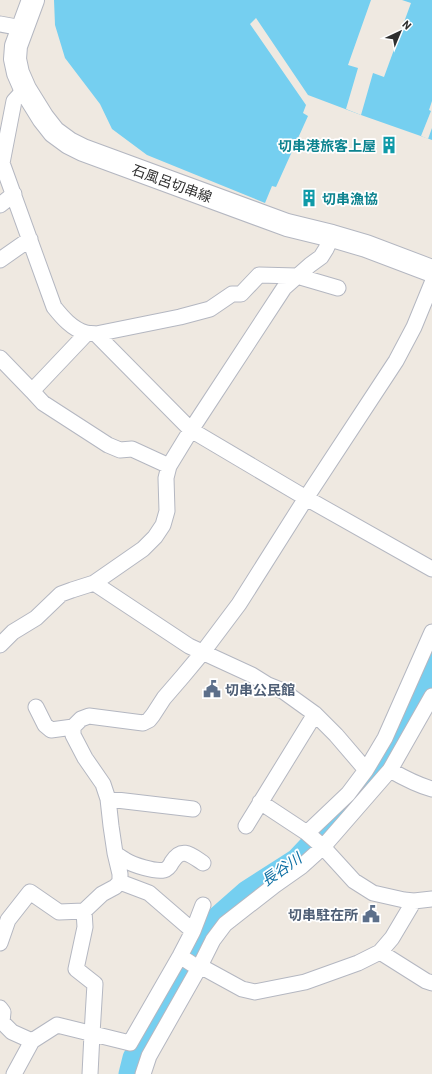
<svg xmlns="http://www.w3.org/2000/svg" width="432" height="1074" font-family="Barlow,'Noto Sans JP',sans-serif">
<style>
.water{fill:#75cff0}
.pier{fill:#efe9e1}
.lines{fill:none;stroke-linecap:round;stroke-linejoin:round}
.river{stroke:#75cff0;stroke-width:23}
.minor-casing{stroke:#b4b7c1;stroke-width:17}
.secondary-casing{stroke:#b4b7c1;stroke-width:24}
.minor{stroke:#fff;stroke-width:15}
.secondary{stroke:#fff;stroke-width:22}
.labels{text-anchor:middle;dominant-baseline:central;stroke-width:3.5;stroke-linejoin:round;paint-order:stroke}
.culture-label{font-size:14px;font-weight:bold;fill:#0d838f;stroke:#fff;text-anchor:end}
.street-label{font-size:14px;fill:#2e2e2e;stroke:#fff}
.service-label{font-size:14px;font-weight:bold;fill:#4e5e75;stroke:#fff;text-anchor:start}
.water-label{font-size:15px;font-style:italic;fill:#0d6fa3;stroke:#fff}
</style>
<rect width="100%" height="100%" fill="#efe9e1"/>
<path class="water" d="M54,0H432V140L361,115L308,95L256,18L250,24L306,105L303,113L308,116L276,187L272,186L265,203L147,155L112,129L100,104L65,58L55,25Z"/>
<path class="pier" d="M371,0H402L411,3L384,77L373,73L361,115L346,109L358,68L348,65Z
M432,101V128L428,139L421,136L431,111L429,110Z"/>
<g class="lines">
<path class="river" d="M130,1074L134,1058L180,977L196,943L214,921L247,892L297,860L360,793L385,762L432,662"/>
<g class="minor-casing">
<path id="minor" d="M0,24L22,28
M25,89L14,101L2,163L54,307C62,317 72,329 86,333C89,334 93,333 96,334L180,317L210,309L232,294H241L259,275L297,276L338,288
M0,205L14,194
M0,260L30,239
M96,334L191,430L306,498L432,569
M0,358L32,391L43,403L108,445L120,450L132,449L169,466
M32,391L87,333
M94,583L189,646L252,675L268,685L283,691L315,714L336,735L366,770
M432,632L385,738L366,770L348,794L307,833L323,847L354,881L373,893L404,900L414,901L432,899
M0,645L13,632L36,618L61,594L72,590L94,583L143,549L155,537L163,525L167,511L166,478L169,466L191,430L284,288L310,265L321,257L326,249L332,236
M36,707L45,725L51,730L73,727
M390,770C404,778 417,785 432,789
M108,799L193,809
M260,802L307,833
M246,826L315,714
M115,853C118,856 122,858 125,860C133,865 155,872 164,870C168,869 170,866 172,862C182,846 191,855 203,863
M193,931L203,905
M0,943L8,920L30,892L59,912L84,911
M380,952L426,981L432,983
M180,956L192,964L200,966L242,989L255,992L305,982L358,963L380,952L392,938L414,901
M0,1008L3,1012L2,1022L12,1032L32,1041
M14,1074L32,1041L57,1025L130,1043L180,956L193,931L149,893L120,882
M90,1074L92,1034L95,984L76,969L85,927L84,911L102,894L115,887L120,882V874L115,853L111,826L108,799L103,784L85,758L73,735V727L81,719L89,716L143,723L149,720L153,715L164,698L183,676L203,652L239,604L306,498L396,361L414,327L432,283
M143,1074L149,1056L200,966L213,940L225,924L275,885L302,866L323,847L390,770L432,696"/>
</g>
<g class="secondary-casing">
<path id="secondary" d="M33,0L16,46L15,59L18,73L25,89L43,118L54,132L69,143L83,150L287,225L332,236L366,246L432,271"/>
</g>
<use href="#minor" class="minor"/>
<use href="#secondary" class="secondary"/>
</g>
<defs>
<g id="building-bare" transform="scale(1.38)"><path d="M-4-6H4V6H1V3H-1V6H-4ZM-2.5-4.3h1.7v1.8h-1.7ZM.8-4.3h1.7v1.8H.8ZM-2.5-1h1.7V.8h-1.7ZM.8-1h1.7V.8H.8Z" fill="#0f9aa8" stroke="#fff" stroke-width="2.5" paint-order="stroke"/></g>
<g id="civic-bare" transform="scale(1.38)"><path d="M-.6-6.5H3V-4.5H.6V-3L4-1V1h2V6H-6V1h2V-1L-.6-3ZM-1.2 2.5V6h2.4V2.5Z" fill="#5c6f8a" stroke="#fff" stroke-width="2.5" paint-order="stroke"/></g>
</defs>
<g fill-rule="evenodd">
<use href="#building-bare" x="389" y="145"/>
<use href="#building-bare" x="309" y="198"/>
<use href="#civic-bare" x="212" y="689"/>
<use href="#civic-bare" x="371" y="914"/>
</g>
<g class="labels">
<g class="culture-label">
<text x="376" y="145">切串港旅客上屋</text>
<text x="322" y="198" text-anchor="start">切串漁協</text>
</g>
<g class="street-label">
<text transform="translate(172 183) rotate(20)">石風呂切串線</text>
</g>
<g class="service-label">
<text x="225" y="689">切串公民館</text>
<text x="358" y="914" text-anchor="end">切串駐在所</text>
</g>
<g class="water-label">
<text transform="translate(281 869) rotate(-35)">長谷川</text>
</g>
</g>
<g transform="translate(400 32) rotate(44)" stroke="#ffffff" stroke-width="3" paint-order="stroke">
<path d="M0-3L7 15L0 10L-7 15Z" fill="#2e2e2e"/>
<text y="-6" font-size="11" font-weight="bold" text-anchor="middle" fill="#2e2e2e">N</text>
</g>
</svg>
